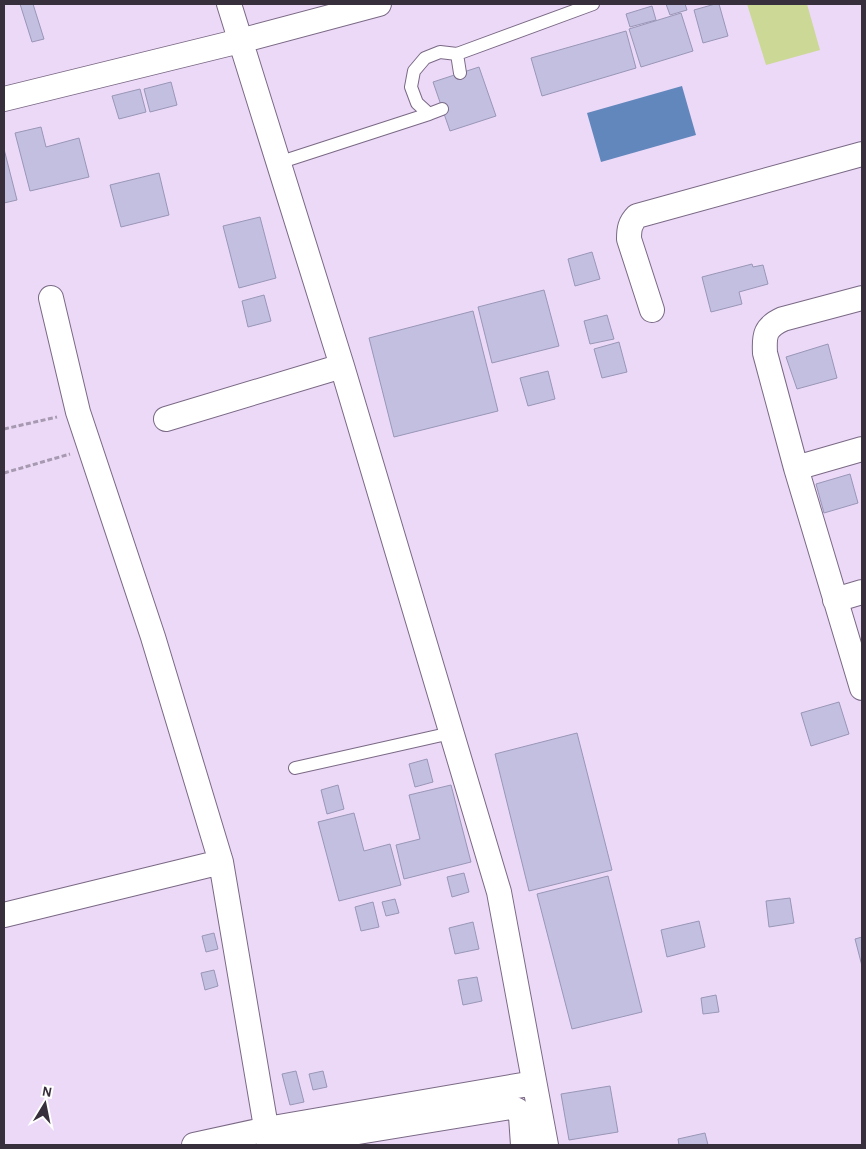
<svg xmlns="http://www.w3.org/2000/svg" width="866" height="1149" font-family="'Alegreya Sans',sans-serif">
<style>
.green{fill:#ccd896}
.water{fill:#6287bc}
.building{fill:#c2bfe1;stroke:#9996b6}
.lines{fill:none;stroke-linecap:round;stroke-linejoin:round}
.service-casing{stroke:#7a6985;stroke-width:14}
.minor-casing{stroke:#7a6985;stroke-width:26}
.path{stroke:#a799b0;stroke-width:3;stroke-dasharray:5 2.5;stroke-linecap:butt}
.service{stroke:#fff;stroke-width:12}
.minor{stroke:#fff;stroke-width:24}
</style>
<rect width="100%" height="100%" fill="#ecd9f8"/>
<path class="green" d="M747,4H807L820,50L766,65Z"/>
<path class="water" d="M682,86L696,135L601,162L587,113Z"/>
<path class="building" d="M20,4H33L44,39L32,42Z
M666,4H685L687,10L670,15Z
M715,4H719L728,36L703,43L694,10Z
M652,6L656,20L630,27L626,14Z
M681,13L693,51L641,67L629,29Z
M626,31L636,68L542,96L531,58Z
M479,67L496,116L450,131L433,82Z
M171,82L177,105L150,112L144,89Z
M140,89L146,112L119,119L112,96Z
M41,127L46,147L79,138L89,177L30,191L15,133Z
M4,149L17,200L4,203Z
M159,173L169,215L121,227L110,185Z
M260,217L276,278L239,288L223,226Z
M592,252L600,279L575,286L568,259Z
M752,264L753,267L763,265L768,284L739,292L742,304L711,312L702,277Z
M544,290L559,346L492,363L478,307Z
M264,295L271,321L248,327L242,301Z
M473,311L498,411L394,437L369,338Z
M607,315L614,339L590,344L584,321Z
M619,342L627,372L602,378L594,349Z
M828,344L837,378L797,389L786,357Z
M548,371L555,399L528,406L520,378Z
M850,474L858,503L824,513L816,484Z
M839,702L849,734L811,746L801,713Z
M577,733L612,870L529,891L495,754Z
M427,759L433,782L415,787L409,764Z
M338,785L344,809L327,814L321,790Z
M451,785L471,862L404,879L396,845L420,839L409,795Z
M354,813L364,851L390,844L401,885L339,901L318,822Z
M464,873L469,892L452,897L447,877Z
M608,876L642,1012L572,1029L537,894Z
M790,898L794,923L769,927L766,901Z
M395,899L399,913L386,916L382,902Z
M373,902L379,927L361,931L355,907Z
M699,921L705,947L667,957L661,930Z
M473,922L479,949L455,954L449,928Z
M214,933L218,949L206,952L202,936Z
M862,937V966L855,939Z
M214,970L218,986L205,990L201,973Z
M477,977L482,1001L463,1005L458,980Z
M716,995L719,1012L703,1014L701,998Z
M296,1071L304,1102L290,1105L282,1074Z
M323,1071L327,1087L313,1090L309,1074Z
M610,1086L618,1132L569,1140L561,1094Z
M705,1133L708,1145H679L678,1139Z"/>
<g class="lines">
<g class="service-casing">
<path id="service" d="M457,54L460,73
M429,114L417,103L411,87L414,71L425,58L440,52L457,54L593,4
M278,163L429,114L442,109
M295,768L451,733"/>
</g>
<g class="minor-casing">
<path id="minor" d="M229,4L342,366L499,892L546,1145
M4,99L240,41L379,4
M51,298L78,412L153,637L221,862L269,1145
M862,298L783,319C765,327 764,335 765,353L796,468L862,688
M652,310L629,239C629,229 630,223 637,216L862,154
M166,419L342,366
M796,468L862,449
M835,600L862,592
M4,915L221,862
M269,1129L286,1138L303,1141L510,1107L517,1110L521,1116L523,1145
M194,1145L267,1129L534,1083"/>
</g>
<path class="path" d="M4,429L57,417
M4,473L70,454"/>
<use href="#service" class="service"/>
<use href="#minor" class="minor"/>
</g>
<rect width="866" height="1149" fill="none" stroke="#372f3b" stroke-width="10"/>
<g transform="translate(45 1104) rotate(10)" stroke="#ffffff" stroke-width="4" paint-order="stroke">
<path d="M0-4L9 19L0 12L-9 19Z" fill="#372f3b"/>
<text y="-8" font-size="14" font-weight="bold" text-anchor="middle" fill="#372f3b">N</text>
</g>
</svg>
